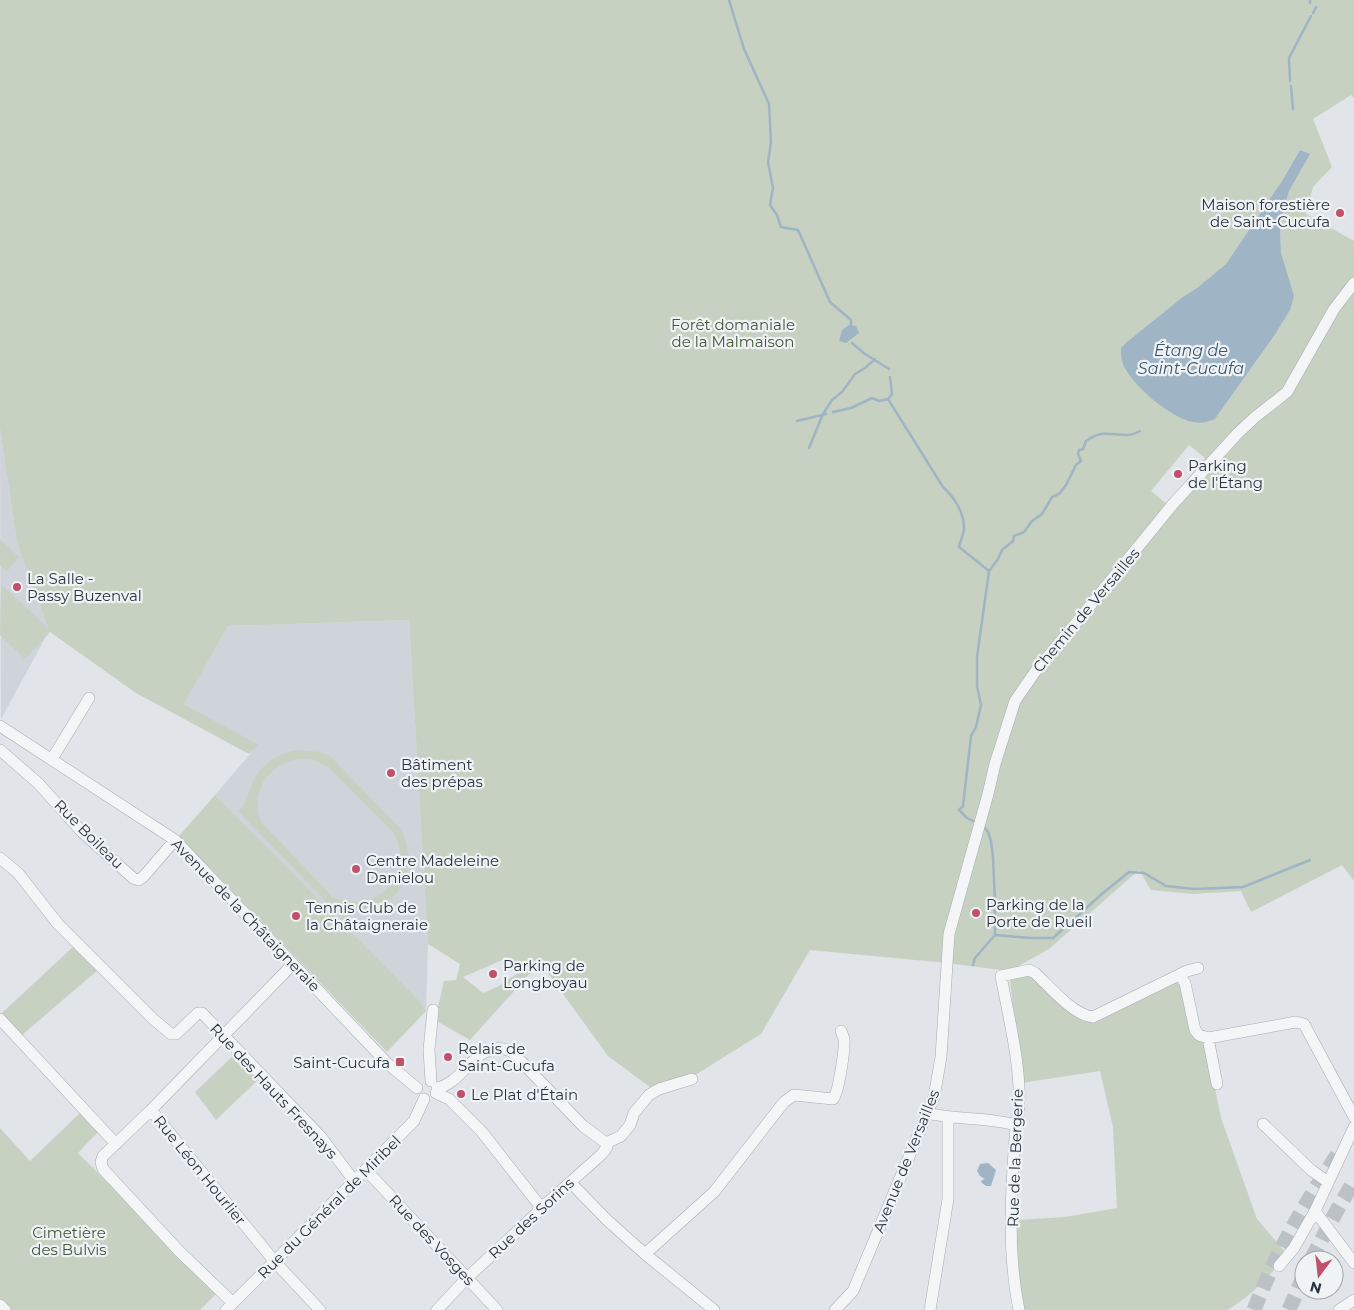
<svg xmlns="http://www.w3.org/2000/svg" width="1354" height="1310" font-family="Montserrat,sans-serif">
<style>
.built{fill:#cfd3da}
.green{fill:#c7d1c2;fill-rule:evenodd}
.water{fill:#9fb4c5}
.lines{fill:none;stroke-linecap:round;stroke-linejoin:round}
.stream{stroke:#9fb4c5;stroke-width:2.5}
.highway-tunnel{stroke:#bcc1c6;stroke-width:15;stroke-dasharray:15 8;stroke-linecap:butt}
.minor-casing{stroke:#a6abb2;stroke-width:12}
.minor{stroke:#f3f5f7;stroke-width:11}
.poi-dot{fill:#c2506a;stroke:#f0f3f6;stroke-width:2}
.labels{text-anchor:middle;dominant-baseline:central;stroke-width:4.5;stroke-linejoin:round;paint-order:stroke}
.poi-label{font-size:15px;fill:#2a333e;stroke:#f0f3f6;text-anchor:start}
.park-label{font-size:15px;fill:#415939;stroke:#f0f3f6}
.street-label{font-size:15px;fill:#2a333e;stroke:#f0f3f6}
.water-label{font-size:16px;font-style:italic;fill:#38556e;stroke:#f0f3f6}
</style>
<rect width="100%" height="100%" fill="#e1e4e8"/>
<path class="built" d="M0,429L17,542L49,631L1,719Z
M409,620L428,944L426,1011L416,997L215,795L258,745L184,704L228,626Z"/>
<path class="green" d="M0,0H1354V98L1351,95L1313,119L1332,167L1313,187L1306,214L1354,241V881L1342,865L1251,912L1241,891L1193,894L1151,890L1139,870L1049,949L1009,971L947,963L810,950L761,1034L695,1075L650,1087L608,1056L540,962L470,1040L435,1020L444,981L456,980L460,964L428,944L409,620L228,626L184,704L259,745L249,754L136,693L50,632L25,659L0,635L1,584L48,628L17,542L0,429ZM1300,150L1309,154L1289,191L1280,226L1281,253L1284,267L1274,336L1215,419L1182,418L1151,397L1129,373L1128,341L1184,296L1197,288L1226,264L1282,181ZM1189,445L1205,458L1167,504L1151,491ZM507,958L520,972L497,987L483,993L463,977Z
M0,539L19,557L7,571L0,565Z
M298,750L319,752L330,756L402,830C414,859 410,892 379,907C371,911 362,910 353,913C350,914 347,918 344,920L238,811C250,799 246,798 252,784C260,764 278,753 298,750ZM297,759H311L327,766L393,832C417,873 378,916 334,898L261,822C250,792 267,766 297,759Z
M215,795L416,997L426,1011L387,1052L179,836Z
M75,945L99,969L22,1035L2,1013Z
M1028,969L1083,1021L1090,1022L1176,980L1184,988L1194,1037L1206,1045L1221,1118L1257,1219L1287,1254C1271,1275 1250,1297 1227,1310H1022L1015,1267L1016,1220L1065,1217L1117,1208L1113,1127L1100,1071L1021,1083L1010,979Z
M235,1054L259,1079L216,1120L195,1092Z
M81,1112L99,1131L78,1153L217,1293L200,1310H8L0,1301V1128L30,1161Z"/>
<path class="water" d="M1300,150L1310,154L1289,191L1280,226L1281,253L1294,296L1290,310L1274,336L1215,419C1207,422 1201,424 1193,422C1171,418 1131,385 1123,364C1121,359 1121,353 1121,348L1128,341L1184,296L1197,288L1226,264L1282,181Z
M849,325L856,326L859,333L846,343L839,341L842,330Z
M988,1163L996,1170L991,1186H986L981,1182L982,1180L985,1179L980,1176L977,1171L980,1164Z"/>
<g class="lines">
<path class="stream" d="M729,0L744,49L769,104L771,142L768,162L773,188L770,205L777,215L781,227L798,230L830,302L851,320V327
M1310,0V3
M1313,13L1316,7
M1290,81L1289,58L1311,16
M1291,86L1293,109
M852,343L865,354L889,369
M890,377L892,394L888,399L943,487C954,497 964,512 964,528C964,534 960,541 959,547L989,571
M833,412L851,408L872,398L879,401L888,399
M797,421L826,414
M809,448L823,414L832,400L842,392L855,374L865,368L875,359
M975,822L967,818L959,810L963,806L971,736L976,727L981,705L977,686V657L989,571L998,559L1002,550L1013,541L1014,536L1024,532L1032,521L1042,514L1052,497L1059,494L1066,485L1076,465L1081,461L1078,454L1079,450L1083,449L1086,441C1107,425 1121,442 1140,431
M995,935L1031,938H1053L1103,893L1129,872L1144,873L1166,886L1194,889L1243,887L1310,860
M973,965L975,958L995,935V903L993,857L991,841L988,832L984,827"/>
<path class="highway-tunnel" d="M1311,1260L1336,1212L1354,1181
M1254,1310C1276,1253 1306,1200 1341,1150
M1289,1310L1304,1275"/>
<g class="minor-casing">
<path id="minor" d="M0,726L175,840L388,1064L417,1088
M0,750L38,783L82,832L133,878L139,880L144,876L175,840
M52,759L89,698
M0,858L18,873L58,924L153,1019L171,1034H176L198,1013H202L321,1137L355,1182
M1179,975L1185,983L1195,1030L1199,1035L1208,1038L1296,1022L1304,1024L1354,1117
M0,1019L116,1144
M1208,1038L1217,1084
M431,1081L429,1050L433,1010
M437,1088C465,1083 477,1037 511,1051L583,1126L606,1143
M436,1093L449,1099L482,1132L540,1206
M151,1110L293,964
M927,1113C956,1120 988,1117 1016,1125
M1263,1124L1311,1170L1328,1182
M366,1170L497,1310
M570,1182L607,1220L645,1254L714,1310
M1315,1211L1354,1263
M645,1254L714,1192L784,1102L794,1095L833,1099C839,1092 845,1048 844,1039C843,1036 842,1033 841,1031
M1279,1266L1294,1248L1315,1211L1354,1127
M233,1303L179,1251L103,1169L101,1162L103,1156L151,1110L275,1262L320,1310
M0,1305L5,1310
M226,1310L414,1121L424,1099
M437,1310L467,1278L537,1213L540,1206L547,1203L602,1154L607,1147L606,1143L621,1136L630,1125L634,1113L649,1095L659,1089L692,1079
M835,1310L853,1291L934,1097L941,1057L949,934L988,794L995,764L1015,701L1035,672L1076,623L1173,504L1238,433L1254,418L1287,392L1334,309L1354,283
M930,1310L948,1199V1118
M1019,1310C1007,1252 1011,1186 1016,1127C1017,1120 1019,1112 1019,1104C1021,1066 1008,1014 1001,976L1029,970L1035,973C1050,987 1073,1015 1093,1017L1187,971L1198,968
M1339,1310L1354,1300"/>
</g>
<use href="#minor" class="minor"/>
</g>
<g class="poi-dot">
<circle cx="1340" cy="213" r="5"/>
<circle cx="1178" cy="474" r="5"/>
<circle cx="17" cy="587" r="5"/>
<circle cx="391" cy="773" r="5"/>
<circle cx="356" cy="869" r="5"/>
<circle cx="976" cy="913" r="5"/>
<circle cx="296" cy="916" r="5"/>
<circle cx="493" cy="974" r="5"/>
<circle cx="448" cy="1057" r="5"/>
<rect x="395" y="1057" width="10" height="10" rx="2.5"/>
<circle cx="461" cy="1094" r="5"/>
</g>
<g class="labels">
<g class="poi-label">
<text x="1330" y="204" text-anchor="end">Maison forestière<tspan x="1330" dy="17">de Saint-Cucufa</tspan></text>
<text x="1188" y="465">Parking<tspan x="1188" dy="17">de l'Étang</tspan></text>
<text x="27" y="578">La Salle -<tspan x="27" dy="17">Passy Buzenval</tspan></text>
<text x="401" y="764">Bâtiment<tspan x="401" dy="17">des prépas</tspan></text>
<text x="366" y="860">Centre Madeleine<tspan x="366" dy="17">Danielou</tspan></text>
<text x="986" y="904">Parking de la<tspan x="986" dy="17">Porte de Rueil</tspan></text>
<text x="306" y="907">Tennis Club de<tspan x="306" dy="17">la Châtaigneraie</tspan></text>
<text x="503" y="965">Parking de<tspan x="503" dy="17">Longboyau</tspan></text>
<text x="458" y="1048">Relais de<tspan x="458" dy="17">Saint-Cucufa</tspan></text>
<text x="390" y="1062" text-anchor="end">Saint-Cucufa</text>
<text x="471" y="1094">Le Plat d'Étain</text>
</g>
<g class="park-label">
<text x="733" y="324">Forêt domaniale<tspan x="733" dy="17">de la Malmaison</tspan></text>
<text x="69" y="1232">Cimetière<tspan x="69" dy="17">des Bulvis</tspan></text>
</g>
<g class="street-label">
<text transform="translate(1086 610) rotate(-50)">Chemin de Versailles</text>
<text transform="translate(89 834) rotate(45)">Rue Boileau</text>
<text transform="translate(246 915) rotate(46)">Avenue de la Châtaigneraie</text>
<text transform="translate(274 1091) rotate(47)">Rue des Hauts Fresnays</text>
<text transform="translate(1015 1158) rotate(-88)">Rue de la Bergerie</text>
<text transform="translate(906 1161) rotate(-68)">Avenue de Versailles</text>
<text transform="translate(200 1170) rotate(51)">Rue Léon Hourlier</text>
<text transform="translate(329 1207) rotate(-45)">Rue du Général de Miribel</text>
<text transform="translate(531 1218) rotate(-43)">Rue des Sorins</text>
<text transform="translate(432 1240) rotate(47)">Rue des Vosges</text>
</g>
<g class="water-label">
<text x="1191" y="350">Étang de<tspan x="1191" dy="18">Saint-Cucufa</tspan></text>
</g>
</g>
<g transform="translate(1319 1275) rotate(195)"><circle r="24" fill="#f0f3f6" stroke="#a1a6ac"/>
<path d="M0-4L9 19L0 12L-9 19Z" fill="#c2506a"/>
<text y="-8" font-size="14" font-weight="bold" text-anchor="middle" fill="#2a333e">N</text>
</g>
</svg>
